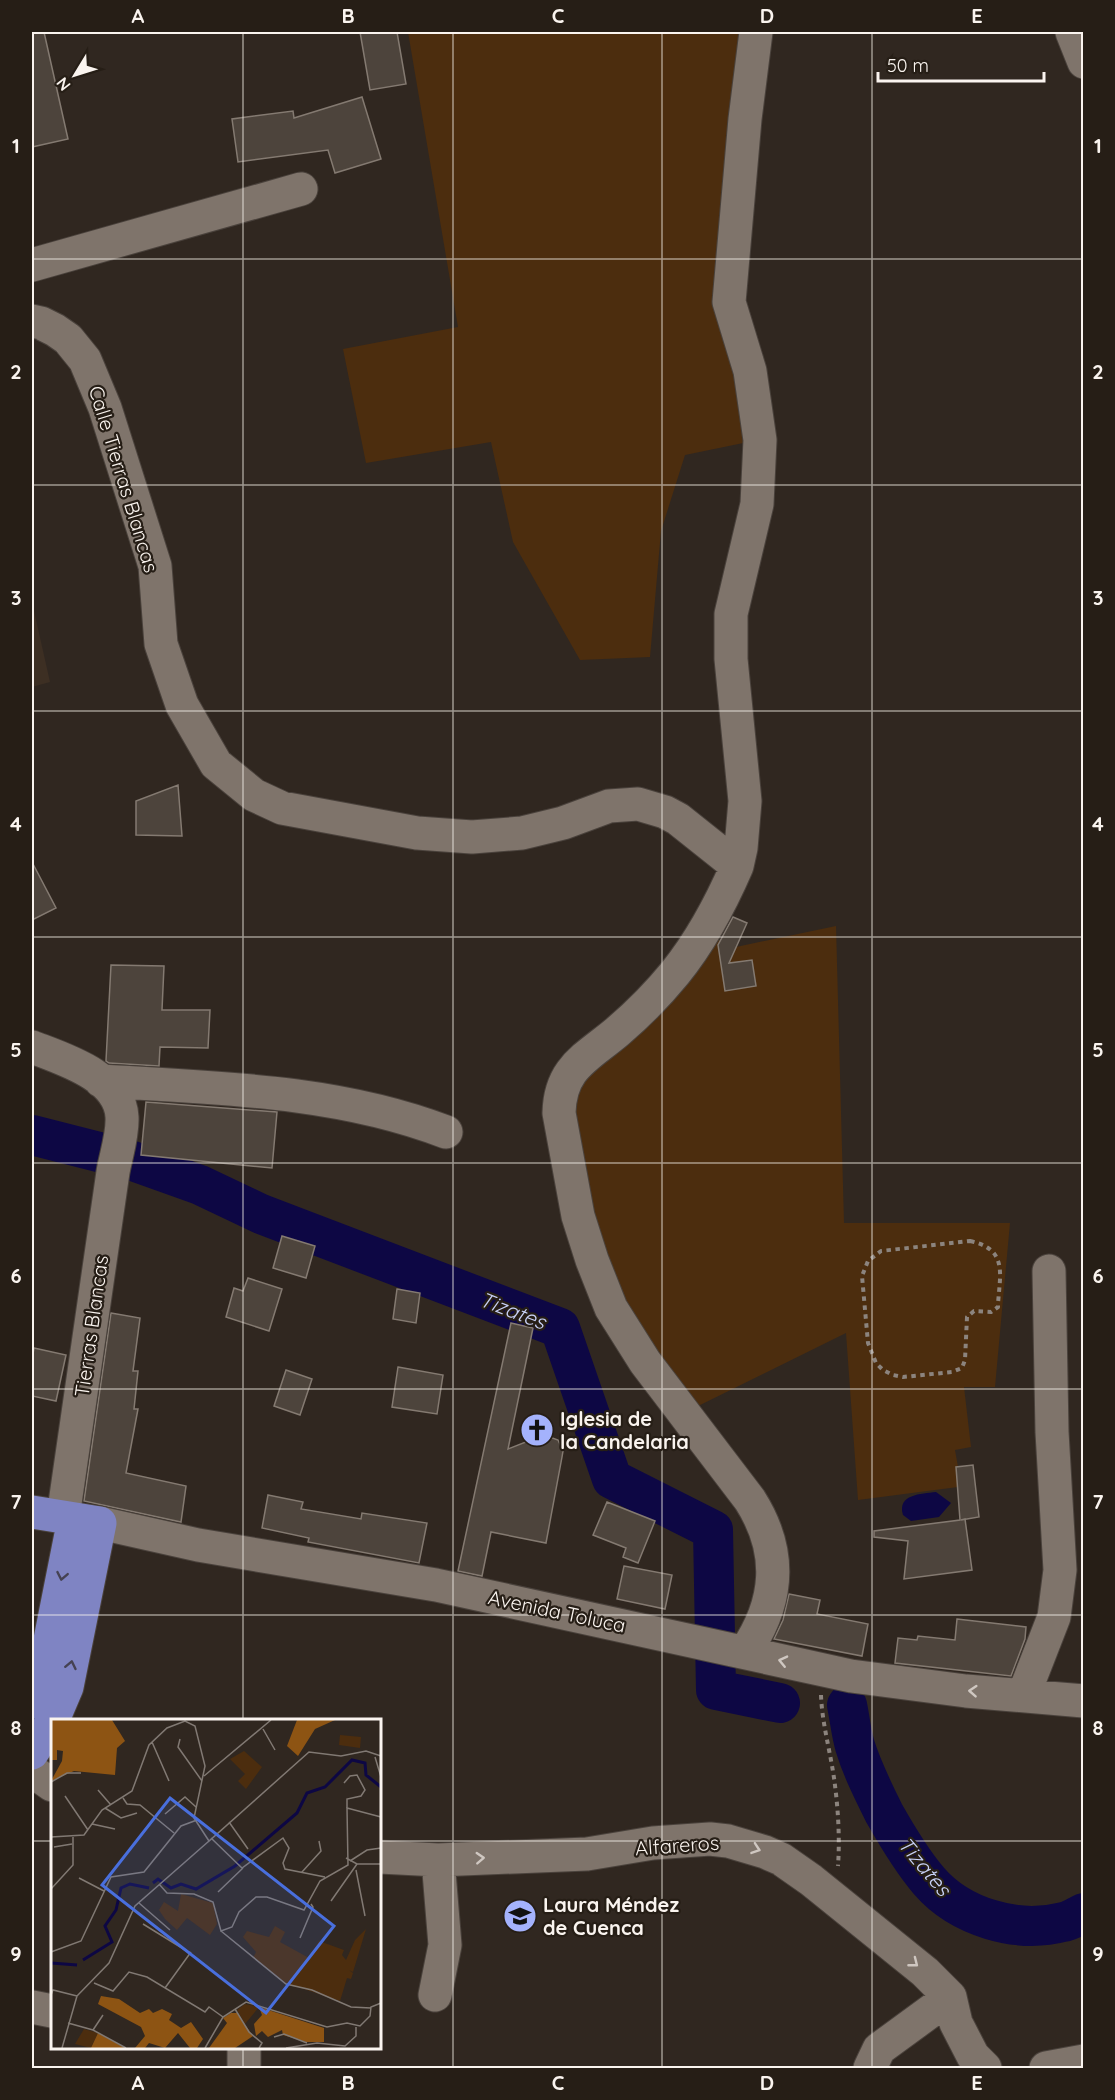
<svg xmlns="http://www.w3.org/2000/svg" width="1115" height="2100" font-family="Quicksand,sans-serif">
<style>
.built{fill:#3d2f23}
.green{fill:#4c2d0e}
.water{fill:#0d0744}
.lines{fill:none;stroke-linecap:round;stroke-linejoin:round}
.river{stroke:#0d0744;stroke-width:40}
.building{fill:#4d443c;stroke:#847a71;stroke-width:1.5}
.minor-casing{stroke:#4a423c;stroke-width:35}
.major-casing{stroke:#4a423c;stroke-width:35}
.path{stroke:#8c847e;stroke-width:4;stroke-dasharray:4.5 4.5;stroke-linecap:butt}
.minor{stroke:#7f746b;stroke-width:33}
.major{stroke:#7f84c3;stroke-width:33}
.oneway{stroke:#454253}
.oneway2{stroke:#cfc7c1}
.grid{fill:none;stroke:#faf4ef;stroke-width:1.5;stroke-opacity:0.55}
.labels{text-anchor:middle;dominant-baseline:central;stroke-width:4.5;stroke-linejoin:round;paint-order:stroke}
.street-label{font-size:20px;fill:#faf4ef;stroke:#261e16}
.poi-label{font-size:20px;font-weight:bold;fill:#faf4ef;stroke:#261e16;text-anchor:start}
.water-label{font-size:21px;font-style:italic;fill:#c8d1f7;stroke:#261e16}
.inset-river{fill:none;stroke:#0d0744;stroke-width:3}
.inset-road{fill:none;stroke:#817973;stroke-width:1.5}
.view{fill:#496fdd;fill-opacity:0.15;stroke:#496fdd;stroke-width:3}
.inset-edge{fill:none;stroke:#faf4ef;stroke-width:3}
.neatline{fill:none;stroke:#faf4ef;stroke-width:2}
.grid-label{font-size:20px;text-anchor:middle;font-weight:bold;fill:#faf4ef}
</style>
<rect width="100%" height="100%" fill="#302720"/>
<path class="built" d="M32,602L50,682L32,687Z"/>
<path class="green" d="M408,32H749L723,303L753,441L685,455L661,531L650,657L580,660L513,542L491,442L366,463L343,349L458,327Z
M836,926L844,1223H1010L995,1387H964L971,1447L955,1450L958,1467L956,1468L958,1487L858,1500L846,1333L690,1410L608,1282L570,1090L711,937L736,947Z"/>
<path class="water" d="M936,1492L951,1503L939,1517L911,1521L903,1515C897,1494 921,1494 936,1492Z"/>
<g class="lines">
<path class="river" d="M32,1135L130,1160L200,1185L261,1214L560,1328L612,1479L713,1530L716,1690L780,1703
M847,1705C850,1719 851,1733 855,1746C862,1769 873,1791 884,1813C897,1836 911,1860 929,1881C960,1917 1017,1934 1063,1922C1070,1921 1077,1916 1084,1913"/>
</g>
<path class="building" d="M32,32H44L68,139L32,147Z
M360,32H397L406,84L370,90Z
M362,97L381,159L335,173L328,150L238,162L232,119L293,111L294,118Z
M178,785L182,836L136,835V801Z
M32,862L56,908L32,920Z
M733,917L747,923L729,963L752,960L756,986L725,991L718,945Z
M111,965L164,966L162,1010H210L208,1048L160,1047L159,1066L109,1063L106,1061Z
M146,1102L277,1112L272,1168L141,1155Z
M282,1236L315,1246L306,1278L273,1268Z
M248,1278L282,1289L269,1331L226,1317L234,1288L243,1291Z
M397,1289L420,1293L416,1323L393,1319Z
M111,1313L140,1318L133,1371H138L134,1409H138L126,1473L186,1486L181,1522L84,1501Z
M511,1323L533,1328L508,1449L541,1436H547L558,1440L563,1451L562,1457L546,1543L491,1532L482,1576L458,1571Z
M34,1348L66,1355L56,1401L32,1396V1360Z
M398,1367L443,1375L437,1414L392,1407Z
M286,1370L312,1379L300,1415L274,1406Z
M973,1465L979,1517L961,1520L965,1519L972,1570L904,1579L908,1541L874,1537V1531L960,1520L956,1467Z
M268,1495L303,1502L301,1509L361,1519L362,1513L427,1523L419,1563L308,1542L309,1538L262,1528Z
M607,1502L655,1521L638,1563L623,1557L626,1548L593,1535Z
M624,1566L672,1575L665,1609L617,1599Z
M789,1594L820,1600L817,1614L868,1624L862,1656L774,1639L783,1620Z
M957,1619L1026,1627L1025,1639L1011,1676L895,1663L898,1638L917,1640L918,1636L955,1640Z"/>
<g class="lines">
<g class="minor-casing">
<path id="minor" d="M1072,32L1084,62
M32,265L301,189
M32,321L41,323L55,330L68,339L85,360L105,408L155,566L161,644L182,705L216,764L254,795L282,808L417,833L472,837L522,833L563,823L609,806L638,804L665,812L678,819L737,866C721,903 700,942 675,973C657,995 638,1014 617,1032C586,1058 560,1068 559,1113L578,1216L592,1260L611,1308L645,1362L750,1500C783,1552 779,1602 745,1652
M737,866L741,848L745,801L731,659V614L757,504L760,440L750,371L729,302L745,119L756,32
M32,1047C63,1059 120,1076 122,1117C123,1135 116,1155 113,1172L63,1517
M101,1081C217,1088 337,1090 446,1132
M100,1523L198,1545L436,1585L851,1676L966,1691L1084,1701
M1024,1694L1054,1617L1060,1570L1052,1432L1049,1271
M32,1771L52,1785
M380,1857L438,1860L587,1854L653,1843L710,1839L728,1841L765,1852L781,1859L811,1880L925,1972L950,1997L956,2023L973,2056L985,2068
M435,1995L445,1945L438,1860
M32,2007L52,2011
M244,2068V2048
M870,2068L879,2049L950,1997
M1046,2068L1084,2061"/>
</g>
<g class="major-casing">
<path id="major" d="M32,1512L100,1523L67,1687L53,1720
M32,1702L43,1675L74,1519
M32,1753L52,1722"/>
</g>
<path class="path" d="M970,1241C1008,1249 1000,1274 998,1304V1307L991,1312L974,1311L967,1317L965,1360L962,1368L952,1372L903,1377L893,1375L883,1370L876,1363L868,1343L862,1276L868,1261L881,1251Z
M821,1695C822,1723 830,1750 834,1778C838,1806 840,1838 838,1866"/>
<use href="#minor" class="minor"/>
<use href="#major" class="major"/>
</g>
<defs><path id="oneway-chevron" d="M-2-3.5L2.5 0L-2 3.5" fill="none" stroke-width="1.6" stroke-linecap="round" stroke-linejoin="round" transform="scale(1.5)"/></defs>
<g class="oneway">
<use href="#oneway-chevron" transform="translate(62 1576) rotate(101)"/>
<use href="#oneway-chevron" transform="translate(71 1665) rotate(-78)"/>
</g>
<g class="oneway2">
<use href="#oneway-chevron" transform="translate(783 1661) rotate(-167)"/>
<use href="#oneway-chevron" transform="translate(973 1691) rotate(-176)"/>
<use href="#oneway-chevron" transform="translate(756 1849) rotate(19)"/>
<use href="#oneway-chevron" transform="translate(480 1858) rotate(-3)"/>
<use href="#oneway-chevron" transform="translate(914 1963) rotate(38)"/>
</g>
<path class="grid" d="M243,32V1720M453,32V2068M662,32V2068M872,32V2068M32,259H1084M32,485H1084M32,711H1084M32,937H1084M32,1163H1084M32,1389H1084M32,1615H1084M32,1841H52M380,1841H1084M243,2048V2068"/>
<defs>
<g id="church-disc" transform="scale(1.725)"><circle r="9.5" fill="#a4b2fc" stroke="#261e16"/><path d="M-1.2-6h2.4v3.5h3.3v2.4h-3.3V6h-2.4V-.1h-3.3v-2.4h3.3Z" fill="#111"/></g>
<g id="school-disc" transform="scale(1.725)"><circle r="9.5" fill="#a4b2fc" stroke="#261e16"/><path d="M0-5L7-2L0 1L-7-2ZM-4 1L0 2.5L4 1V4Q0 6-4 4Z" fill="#111"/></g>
</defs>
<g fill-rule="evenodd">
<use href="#church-disc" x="537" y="1430"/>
<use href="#school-disc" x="520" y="1916"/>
</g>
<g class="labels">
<g class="street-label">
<text transform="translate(124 479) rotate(73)">Calle Tierras Blancas</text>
<text transform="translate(91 1326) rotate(-82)">Tierras Blancas</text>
<text transform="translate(557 1611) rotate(12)">Avenida Toluca</text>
<text transform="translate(677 1845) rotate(-4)">Alfareros</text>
</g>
<g class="poi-label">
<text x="560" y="1418">Iglesia de<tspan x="560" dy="23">la Candelaria</tspan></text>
<text x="543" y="1904">Laura Méndez<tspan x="543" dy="23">de Cuenca</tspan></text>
</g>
<g class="water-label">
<text transform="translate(513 1310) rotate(21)">Tizates</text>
<text transform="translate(925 1866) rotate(50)">Tizates</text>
</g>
</g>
<g transform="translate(51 1719)">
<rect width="330" height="330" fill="#302720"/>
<path d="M289,16L310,18L309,29L288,26ZM193,32L211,48L195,70L187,62L194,55L179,40ZM130,175L162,184L166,205L159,216L136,199L126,211L114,200L108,191L113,183L127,192ZM224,207L234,213L229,223L258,239L268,222L293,231L291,236L295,241L304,221L315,210L302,253L298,251L302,254L300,260L296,259L289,282L235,264L202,239L205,233L192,218L196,212L218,218ZM194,285L208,288L194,305L186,291ZM33,310L47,314L40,329L24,325Z" fill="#4c2d0e"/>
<path d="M0,1H61L74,22L66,29L64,56L23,52L0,62L11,42L12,32L6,31V41H0ZM246,1H284L264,10L247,37L236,27ZM50,277L68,280L89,294L98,290L102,294L111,290L121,295L118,301L130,309L140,303L152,320L146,329H139L127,314L114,329L98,324L94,329H84L94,317L90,308L47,285ZM208,288L273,309V323H255L232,316L231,311L217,318L211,312L205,317L203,305L211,296ZM180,294H186L202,317L184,329H158L176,304L172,299ZM47,314L74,329H40Z" fill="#8d5413"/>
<path class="inset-river" d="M102,164L107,160L120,169L130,165L145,170L184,147L246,94L256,74L274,68L301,41L314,44L315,56L330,68M32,241L61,223L54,207L65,191L70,169L79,165L98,169M0,244L26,246"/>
<path class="inset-road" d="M212,10L224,31M129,20L127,28L151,62M101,23L118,62M324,38L330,58M153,57L220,1M0,63L16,54H30M293,64L299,57L306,56L314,71L310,77L296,80V89M47,71L60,86M14,77L37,111M72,79L76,85L89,86L123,114M54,89L70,99L86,94M114,95L134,78L145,88M178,103L197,130M41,105L64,110M0,118L33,116L51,91L81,72L98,26L116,9L134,2L144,7L154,47L143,99L158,122L258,33L290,37L315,32L330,37M160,119L191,149L232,119L238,129L232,144L234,150L274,158M3,128L21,125M295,139L306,145H330M299,142L316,131L330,129M305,151L314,197M251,153L270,132L268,122M28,159L53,172M108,165L116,174L143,175L162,183L170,212L181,208L188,193L205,178H216L253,191L269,162L297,146L296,89L330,98M0,170L22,146V118M167,173L192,149M280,182L306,145M88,184L119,211M92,205L139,234M170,212L235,265L261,271L300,288L320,289M249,219L262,188L260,185M0,233L30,222L60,158L93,153L130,107L146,101M43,264L62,272L78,253L96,258L154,293L158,288L172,298M114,269L140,233M0,276L2,271L26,277M26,277L58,244L84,187L158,122M184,290L198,313L211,324L208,329M17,304L42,311L75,329M42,311L52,296M223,318L233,315L256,324M11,329L26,277M154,329L172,298L195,283L276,308L296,304L309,307L319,297L320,288L330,284M235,329L266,324L294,327L305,317V308"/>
<path class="view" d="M119,79L283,207L215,294L51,166Z"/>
<rect width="330" height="330" class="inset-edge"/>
</g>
<rect width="1115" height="2100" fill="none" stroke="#261e16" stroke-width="66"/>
<g transform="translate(75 75) rotate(232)" stroke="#261e16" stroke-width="4.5" paint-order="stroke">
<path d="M0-4.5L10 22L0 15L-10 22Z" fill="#faf4ef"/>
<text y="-9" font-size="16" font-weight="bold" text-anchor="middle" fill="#faf4ef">N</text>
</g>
<path d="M878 72v9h166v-9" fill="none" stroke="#faf4ef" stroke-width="3"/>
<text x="887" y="72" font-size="18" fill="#faf4ef" stroke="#261e16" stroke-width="4.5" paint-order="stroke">50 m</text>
<rect x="33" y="33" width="1049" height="2034" class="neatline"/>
<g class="grid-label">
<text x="138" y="23">A</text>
<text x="348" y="23">B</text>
<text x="558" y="23">C</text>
<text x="767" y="23">D</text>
<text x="977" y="23">E</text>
<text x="16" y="153">1</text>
<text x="1098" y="153">1</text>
<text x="16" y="379">2</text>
<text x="1098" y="379">2</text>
<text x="16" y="605">3</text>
<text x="1098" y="605">3</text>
<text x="16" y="831">4</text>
<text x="1098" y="831">4</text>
<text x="16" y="1057">5</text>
<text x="1098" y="1057">5</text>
<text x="16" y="1283">6</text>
<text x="1098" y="1283">6</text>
<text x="16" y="1509">7</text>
<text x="1098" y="1509">7</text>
<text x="16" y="1735">8</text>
<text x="1098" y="1735">8</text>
<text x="16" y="1961">9</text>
<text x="1098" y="1961">9</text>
<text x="138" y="2090">A</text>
<text x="348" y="2090">B</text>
<text x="558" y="2090">C</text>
<text x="767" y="2090">D</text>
<text x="977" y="2090">E</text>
</g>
</svg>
